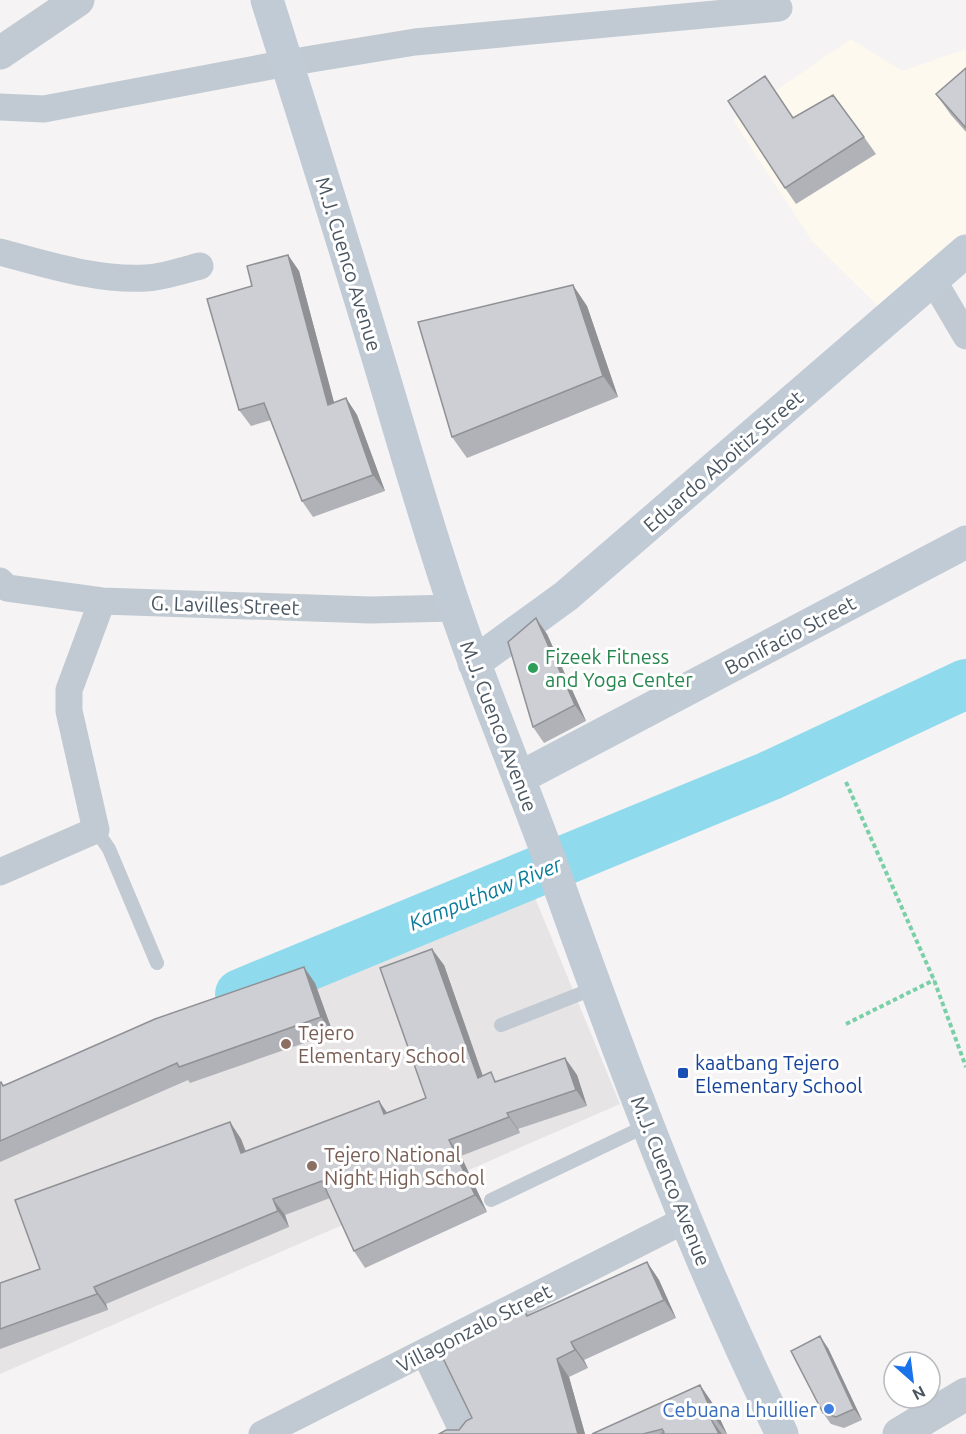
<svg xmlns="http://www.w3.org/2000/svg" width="966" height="1434" font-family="Ubuntu,sans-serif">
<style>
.commercial{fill:#fdf9ef}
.education{fill:#e6e4e5}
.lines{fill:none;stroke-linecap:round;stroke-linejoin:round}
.river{stroke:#90daee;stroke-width:50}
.path{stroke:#7ad0a6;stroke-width:4;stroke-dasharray:4.5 3;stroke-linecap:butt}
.service{stroke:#c1cad2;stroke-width:14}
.minor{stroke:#c1cad2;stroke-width:27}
.tertiary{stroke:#c1cad2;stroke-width:33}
.secondary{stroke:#c1cbd6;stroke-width:33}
.wall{fill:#b0b2b7}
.shaded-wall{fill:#909195}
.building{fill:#cdcfd5;stroke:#909195;stroke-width:1.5}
.leisure-dot{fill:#2e9e5b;stroke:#fff;stroke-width:2}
.education-dot{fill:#8d6e63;stroke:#fff;stroke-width:2}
.transit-dot{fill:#1a4fb4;stroke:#fff;stroke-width:2}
.shop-dot{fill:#3f7fe0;stroke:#fff;stroke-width:2}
.labels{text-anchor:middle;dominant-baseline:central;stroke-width:6;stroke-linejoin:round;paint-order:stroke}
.street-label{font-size:20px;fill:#4a5661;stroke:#fff}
.leisure-label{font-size:20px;fill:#27864d;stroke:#fff;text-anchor:start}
.education-label{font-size:20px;fill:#785e54;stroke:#fff;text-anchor:start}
.transit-label{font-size:20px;fill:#164399;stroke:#fff;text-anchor:start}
.shop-label{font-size:20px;fill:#366cbe;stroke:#fff;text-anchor:end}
.water-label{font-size:21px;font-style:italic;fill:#0c7c9b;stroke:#fff}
</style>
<rect width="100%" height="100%" fill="#f5f3f3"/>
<path class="commercial" d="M851,39L902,71L966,49V232L879,307L812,241L733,120Z"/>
<path class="education" d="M528,881L620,1104L0,1374V1103Z"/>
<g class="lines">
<path class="river" d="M240,994L769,776L966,684"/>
<path class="path" d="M846,782L934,980L966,1067
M846,1024L934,980"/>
<path class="service" d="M96,830L109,849L157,963
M501,1025L595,988
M491,1200L648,1125"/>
<path class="minor" d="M0,107L44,109L287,63L415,42L779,8
M0,252C46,264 97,281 146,278C164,277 183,270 200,266
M933,280L966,336
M0,581L7,588L102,601L370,610L455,608
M0,872L96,830L69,711V690L102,601
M425,1353L464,1434
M262,1434L685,1220"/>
<path class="tertiary" d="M0,53L78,0
M899,1434L966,1394"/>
<path class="secondary" d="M267,0C304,117 341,234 376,351C402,437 426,523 455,608C486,700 525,789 557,880C624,1068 694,1255 782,1434
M474,663L566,596L966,251
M519,778L966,542"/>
</g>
<path class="wall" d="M966,68V132L951,115L936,94Z
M794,118L864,137L876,154L796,204L785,188Z
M288,255L299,271L334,403L346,398L357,415L385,491L313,517L302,501L271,420L251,426L239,410L252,286Z
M587,306L618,397L467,458L452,437Z
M547,634L586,721L544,743L533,727Z
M444,965L483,1076L497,1081L565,1058L577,1075L587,1106L518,1129L520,1133L461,1156L487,1212L365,1268L354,1251L330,1198L285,1215L289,1227L106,1304L108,1310L0,1349V1283L40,1269L230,1122L241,1139L246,1151L387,1113L426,1098Z
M315,983L333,1033L190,1083L188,1080L0,1162V1083L1,1082L4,1085Z
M647,1262L659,1280L676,1318L584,1360L588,1368L569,1377L585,1434H439L459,1430L472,1418L523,1308L528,1315Z
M828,1348L862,1420L844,1428L831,1424L823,1413Z
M700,1385L713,1404L727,1434H592Z"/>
<path class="shaded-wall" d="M288,255L299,271L339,421L328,405Z
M573,285L587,306L618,397L603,376Z
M346,398L357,415L385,491L373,475Z
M536,618L547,634L586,721L575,705Z
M432,949L444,965L489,1094L478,1078Z
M304,967L315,983L333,1033L321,1017Z
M565,1058L577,1075L587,1106L576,1090Z
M379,1101L390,1117L384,1114Z
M507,1113L518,1129L520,1133L509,1117Z
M230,1122L241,1139L252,1169L241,1153Z
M449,1140L461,1156L487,1212L475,1195Z
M273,1199L285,1215L289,1227L278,1211Z
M647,1262L659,1280L676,1318L664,1300Z
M94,1287L106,1304L108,1310L97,1294Z
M820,1336L828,1348L862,1420L854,1409Z
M571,1342L584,1360L588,1368L575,1350Z
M557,1359L569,1377L585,1434H578Z
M700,1385L713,1404L727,1434L714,1417Z
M711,1419L722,1434H719Z"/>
<path class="building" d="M966,68V128L936,94Z
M765,76L793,118L833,95L864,137L785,188L728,101Z
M288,255L328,405L346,398L373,475L302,501L264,403L239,410L207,299L252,286L247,266Z
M573,285L603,376L452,437L418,322Z
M536,618L575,705L533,727L508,642Z
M432,949L478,1078L491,1072L495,1082L565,1058L576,1090L507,1113L509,1117L449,1140L475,1195L354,1251L322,1181L273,1199L278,1211L94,1287L97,1294L0,1329V1283L40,1269L15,1200L230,1122L241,1153L379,1101L384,1114L426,1098L380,968Z
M304,967L321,1017L179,1067L177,1063L0,1141V1083L1,1082L3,1086L155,1019Z
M647,1262L664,1300L571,1342L575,1350L557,1359L578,1434H439L446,1430H459L466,1421L472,1418L439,1350L523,1308L527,1316Z
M820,1336L854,1409L836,1417L823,1413L791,1351Z
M700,1385L714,1417L711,1419L719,1434H661L664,1432L662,1429L643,1434H592Z"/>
<circle class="leisure-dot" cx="533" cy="668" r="6"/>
<g class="education-dot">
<circle cx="286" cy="1044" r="6"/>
<circle cx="312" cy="1166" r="6"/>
</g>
<rect class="transit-dot" x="677" y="1067" width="12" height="12" rx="3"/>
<circle class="shop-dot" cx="829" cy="1409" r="6"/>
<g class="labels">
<g class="street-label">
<text transform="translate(349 264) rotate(73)">M.J. Cuenco Avenue</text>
<text transform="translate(723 461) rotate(-41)">Eduardo Aboitiz Street</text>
<text transform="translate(225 605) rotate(2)">G. Lavilles Street</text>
<text transform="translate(790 635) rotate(-28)">Bonifacio Street</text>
<text transform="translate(499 726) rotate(69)">M.J. Cuenco Avenue</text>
<text transform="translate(671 1181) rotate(68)">M.J. Cuenco Avenue</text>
<text transform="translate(474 1328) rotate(-27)">Villagonzalo Street</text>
</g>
<g class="leisure-label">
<text x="545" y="656">Fizeek Fitness<tspan x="545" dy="23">and Yoga Center</tspan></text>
</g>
<g class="education-label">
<text x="298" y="1032">Tejero<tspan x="298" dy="23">Elementary School</tspan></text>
<text x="324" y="1154">Tejero National<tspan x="324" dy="23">Night High School</tspan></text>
</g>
<g class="transit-label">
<text x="695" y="1062">kaatbang Tejero<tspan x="695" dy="23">Elementary School</tspan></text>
</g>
<g class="shop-label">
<text x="817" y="1409">Cebuana Lhuillier</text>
</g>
<g class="water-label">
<text transform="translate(485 893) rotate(-22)">Kamputhaw River</text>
</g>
</g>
<g transform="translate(912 1380) rotate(152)"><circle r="28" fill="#ffffff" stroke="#b7bbc0" stroke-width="1.5"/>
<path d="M0-4.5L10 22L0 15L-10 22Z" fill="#1a73e8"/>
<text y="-9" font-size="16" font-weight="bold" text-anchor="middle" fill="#4a5661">N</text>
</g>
</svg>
